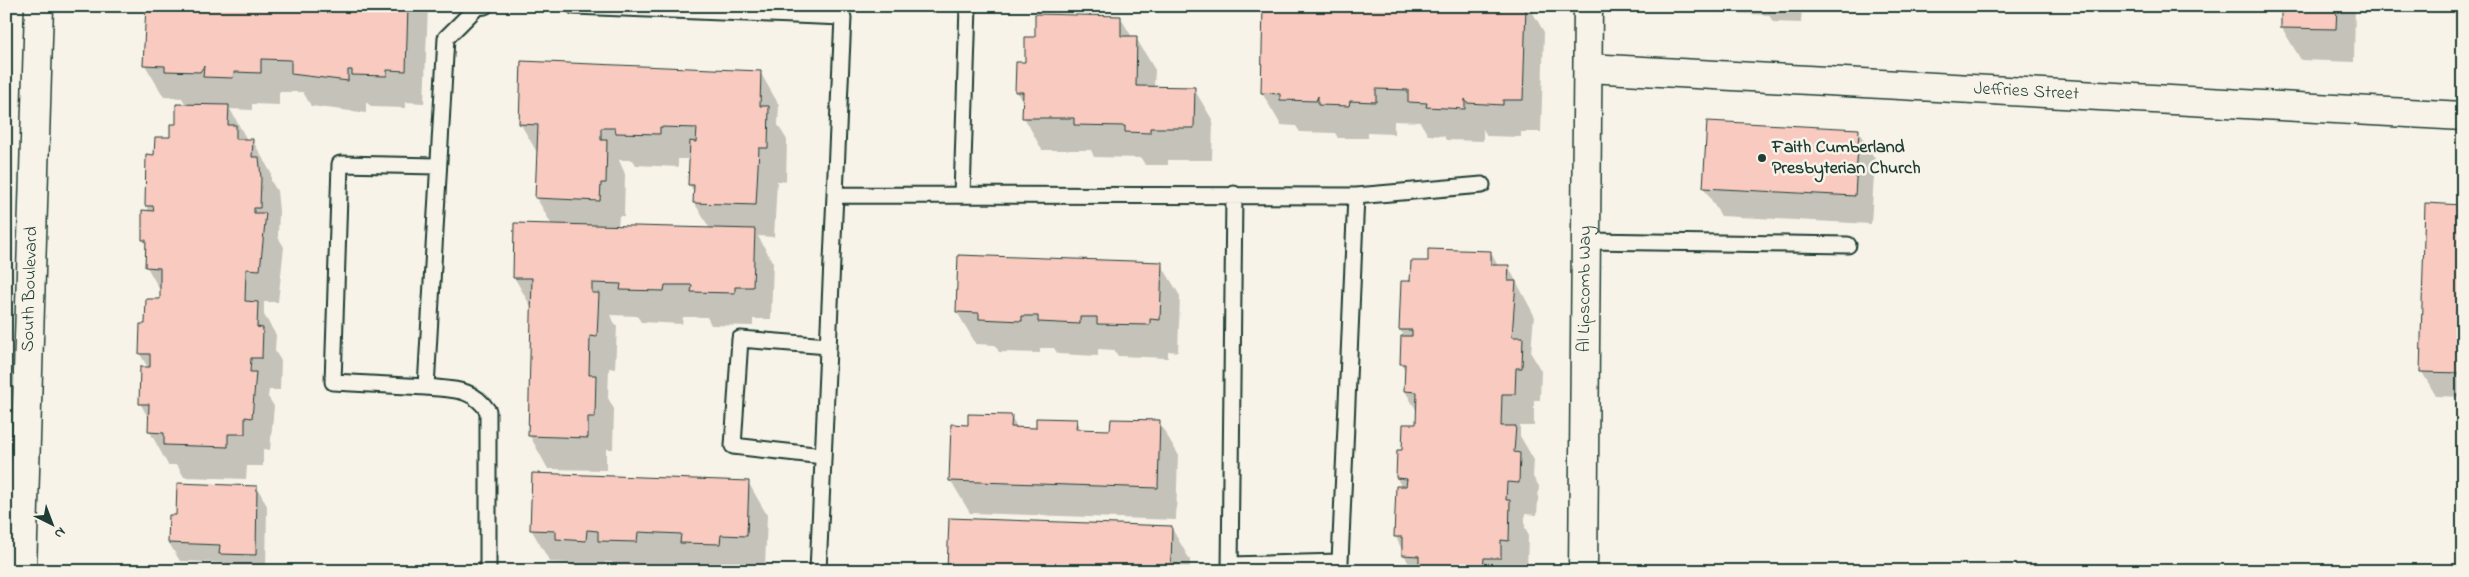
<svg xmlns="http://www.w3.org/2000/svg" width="2469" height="577" font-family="'Indie Flower',sans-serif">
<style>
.shadow{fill:#0003;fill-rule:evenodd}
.building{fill:#f9cabf;stroke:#1f3d34}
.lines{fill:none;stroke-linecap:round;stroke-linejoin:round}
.service-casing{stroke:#1f3d34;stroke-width:19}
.minor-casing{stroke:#1f3d34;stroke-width:31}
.tertiary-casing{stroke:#1f3d34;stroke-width:31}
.service{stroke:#f7f3e8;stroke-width:15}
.minor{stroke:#f7f3e8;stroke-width:28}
.tertiary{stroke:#f7f3e8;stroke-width:28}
.poi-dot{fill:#1f3d34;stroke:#f7f3e8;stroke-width:2}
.labels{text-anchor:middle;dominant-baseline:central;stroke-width:5;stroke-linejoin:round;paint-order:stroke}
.street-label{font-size:18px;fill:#1f3d34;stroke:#f7f3e8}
.poi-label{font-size:18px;font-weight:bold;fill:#1f3d34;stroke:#f7f3e8;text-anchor:start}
</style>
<rect width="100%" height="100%" fill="#f7f3e8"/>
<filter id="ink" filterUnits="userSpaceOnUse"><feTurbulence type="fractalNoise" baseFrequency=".02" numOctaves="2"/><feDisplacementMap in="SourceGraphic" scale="10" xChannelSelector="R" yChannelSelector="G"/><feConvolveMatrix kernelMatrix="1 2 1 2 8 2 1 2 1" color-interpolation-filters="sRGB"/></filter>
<g filter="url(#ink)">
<path class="shadow" d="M147,6L428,7L424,103L405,102V108L372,107L366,102V113L311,106L303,92H279V105L252,104V110L230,109L247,140L253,141L271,173V181L277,191L279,211L278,237L284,247L278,302H264V315L276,335L275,351L281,361L280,390H269L268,397L274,406L270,450L263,449V466H247L246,479L184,477L177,465H168L150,432V421L140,403L148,368L140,354L146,326L161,301V292L147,267V247L143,240L150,212L146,205L155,156L171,138L186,105L182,98L164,97L145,65Z
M1265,6H1529L1544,32L1541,132H1521V137L1487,136L1483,129V141L1446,140L1444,136L1428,135L1420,122L1394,121V134L1368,133V138H1338L1335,133L1300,132L1296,126L1281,125L1262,93Z
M1705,6H1802L1801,23L1773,22L1769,15L1709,12Z
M2283,6H2355L2354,62L2301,60L2282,28Z
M1120,17L1132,37L1136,38L1155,70L1154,88L1194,89L1213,121L1212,160H1168V165H1145L1141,158L1094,157L1091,150H1042L1024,117V104L1016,91L1036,38Z
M760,72L779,105L778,125L787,140L786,181H777L774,237L758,236L773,263L771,319H753V326L711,325L707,317H683L682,324L641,322L637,316L610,315L617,327L615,369L609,368L608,398L614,409L613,449H606V470L548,469L530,436L533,310L514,277L552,225L536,197L538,154L520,123ZM678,159H690L689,184L695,193L694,202L710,229L618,227L619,216H624L625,174L619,160H633L636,165L678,167Z
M1858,131L1875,159L1871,224L1721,216L1704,188Z
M2463,206V397L2436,396L2422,372Z
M1491,253L1498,266H1508L1534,315L1531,353L1541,371L1540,400H1534V426H1520V436L1534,460L1533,477L1539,486L1537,515L1525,514V527L1528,534L1527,571H1412L1396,537L1402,488L1397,478L1398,451H1404L1418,426V413L1405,391L1406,372L1401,363L1405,337L1400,330L1412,282L1429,263Z
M1161,264L1180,296L1178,352L1168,351V358L1118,356L1114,350L1098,349V356L1058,354L1054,348H1040V353L999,352L995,345L976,344L957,312Z
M1011,417L1018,429L1037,430L1076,420L1082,431H1112L1159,422L1178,454L1176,520L970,513L951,481L969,426Z
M748,482L767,515L765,568L698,571L695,566L656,564V571H617L612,562H605L604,571H575L571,563L550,562L531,529Z
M257,487L267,506L266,571H230L226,563L180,561L169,543L177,516Z
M1171,527L1190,560V571H948Z"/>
<path class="building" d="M146,6H408L406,71L387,70V76L352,75V70H348V81L291,74V60L261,59V73L234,72L233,78L203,77L204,66L200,72L165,71V66L143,65Z
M1263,6H1526L1523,100H1503V105L1467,103L1465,99V109L1426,107L1427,103L1408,102V90L1376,89V102L1350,101L1349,106L1318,105V96L1316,101L1280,100V94L1261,93Z
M2281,6H2337L2336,29L2281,28Z
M1035,14L1121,16V36H1137L1136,86L1195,87L1194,128H1150V133L1125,132V126L1074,125V118H1022L1023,92H1015L1016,62H1025V37H1035Z
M521,61L761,71L760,106H769L768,148H759L756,205L693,203L694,185H688L690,141L696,142L697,128L660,127V134L616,133L615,128H601V140H607L606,183H601L600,201L535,198L538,125L519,124Z
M176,104L229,105L228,125H236V139H253L252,157H259L261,178L260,208H254V213H266L260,270L246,269L245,301L258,302L257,327L263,328L262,358H251L250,372H256L252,418L245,417V434H228V447L164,445V433L148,432L149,404H139L140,367H150V354H139L140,324H145L146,299H160V268L145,267L146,240H142V210L154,211L153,206H145L146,154L154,155L155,137H170V124H176Z
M1707,121L1859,129L1855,196L1703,188Z
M2425,203L2463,205V373L2420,372Z
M514,223L755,229L753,287H735V293L691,292L692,285H665L664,291L620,290L621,284L592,283V293H599L597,337L590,336L589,375H596L595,417H588V438L528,436L532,278H513Z
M1428,249L1491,251V265H1509L1508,281H1516L1512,337H1523L1522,368H1516L1515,394H1502L1501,426H1516L1514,452L1520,453L1519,483L1507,482L1506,500H1510L1509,541L1501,540V558H1484L1483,571H1419V556L1402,555V537H1394L1396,486H1406L1407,479L1396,478L1397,450H1402L1403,424H1416L1417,392L1404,391L1405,364H1400L1401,336H1412V330H1399L1401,281H1410L1411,261H1428Z
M958,255L1162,262L1160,320L1150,319V325L1097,324V317H1080V324L1038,322V316H1022V321L979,319V313L956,312Z
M968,414L1012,415L1011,427L1036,428V418L1077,419L1076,429L1110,430L1111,419L1160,420L1158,488L949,481L951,424L968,425Z
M532,473L749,481L747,536L721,535L720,544L680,543L681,534L638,532L637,542L598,541V531L587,530L586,541L556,539V531L530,530Z
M177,483L257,486L256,555L219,554L220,545L168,543L169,515H176Z
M949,518L1172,526L1171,571H947Z"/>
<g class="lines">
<g class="service-casing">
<path id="service" d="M485,6L477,7L446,38L426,387C453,390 472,387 488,411V571
M574,6L843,17L818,571
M835,195L1356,196L1482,185
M962,195L968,6
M1587,241L1848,245
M426,387L333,382L340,164L437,166
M823,456L733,446L740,339L828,346
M1230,565L1340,562L1356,196
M1230,571L1234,194"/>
</g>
<g class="minor-casing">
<g id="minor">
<path id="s1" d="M1588,68L2463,116"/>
<path id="s2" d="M22,571L39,6"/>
</g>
</g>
<g class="tertiary-casing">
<g id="tertiary">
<path id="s3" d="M1583,571L1588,6"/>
</g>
</g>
<use href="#service" class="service"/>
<use href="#minor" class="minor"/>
<use href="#tertiary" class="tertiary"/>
</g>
</g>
<circle class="poi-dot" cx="1762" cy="158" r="5"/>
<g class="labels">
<g class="street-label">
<text stroke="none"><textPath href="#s1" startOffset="439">Jeffries Street</textPath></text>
<text stroke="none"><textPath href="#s2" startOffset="282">South Boulevard</textPath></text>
<text stroke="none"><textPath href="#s3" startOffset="282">Al Lipscomb Way</textPath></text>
</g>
<g class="poi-label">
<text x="1772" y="148">Faith Cumberland<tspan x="1772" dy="21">Presbyterian Church</tspan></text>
</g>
</g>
<rect width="2469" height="577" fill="none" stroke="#f7f3e8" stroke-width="25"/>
<rect x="12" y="12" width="2444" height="552" fill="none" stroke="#1f3d34" stroke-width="2" filter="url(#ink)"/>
<g transform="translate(52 524) rotate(138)" stroke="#f7f3e8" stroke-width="4" paint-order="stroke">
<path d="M0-4L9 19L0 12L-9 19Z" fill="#1f3d34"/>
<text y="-8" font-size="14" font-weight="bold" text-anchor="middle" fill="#1f3d34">N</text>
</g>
</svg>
